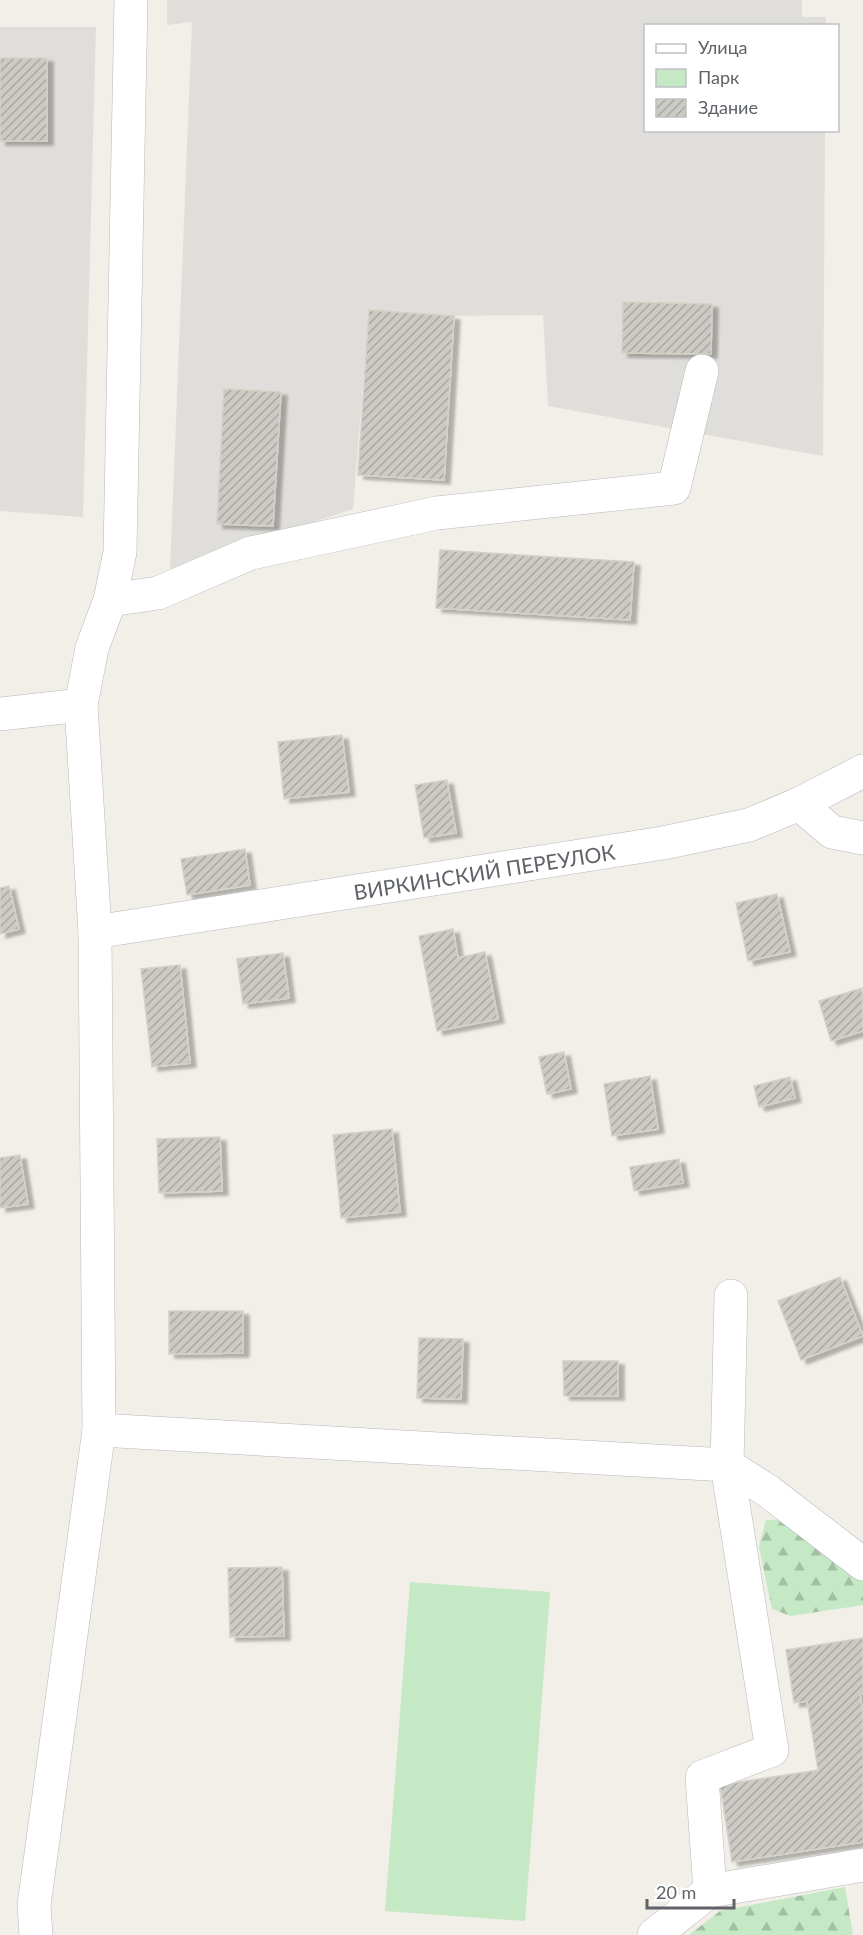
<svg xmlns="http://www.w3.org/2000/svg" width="863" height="1935" font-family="Lato,sans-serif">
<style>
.industrial{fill:#e0deda}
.green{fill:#c5e8c5}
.forest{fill:url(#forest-firs)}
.building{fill:url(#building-hatch);stroke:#d6d1c6;stroke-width:1.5;filter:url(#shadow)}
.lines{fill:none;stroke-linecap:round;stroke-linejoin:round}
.minor-casing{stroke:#b5b8bc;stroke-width:34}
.minor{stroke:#fff;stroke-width:33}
.labels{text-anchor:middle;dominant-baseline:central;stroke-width:4.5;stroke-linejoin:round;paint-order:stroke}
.street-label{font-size:21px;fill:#5f6368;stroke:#fff}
</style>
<defs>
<pattern id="forest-firs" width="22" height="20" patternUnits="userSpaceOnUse" patternTransform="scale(1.5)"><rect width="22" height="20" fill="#c5e8c5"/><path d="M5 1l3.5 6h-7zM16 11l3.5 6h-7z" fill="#a3c0a4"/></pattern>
<pattern id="building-hatch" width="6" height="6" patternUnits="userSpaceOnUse" patternTransform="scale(1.5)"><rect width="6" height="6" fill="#cccac5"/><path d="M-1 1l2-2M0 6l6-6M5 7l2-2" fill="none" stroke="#a9a8a4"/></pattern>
<filter id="shadow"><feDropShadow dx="6" dy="4" stdDeviation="1.5" flood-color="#0004"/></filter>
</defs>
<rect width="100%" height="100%" fill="#f1efe8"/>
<path class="industrial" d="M167,0H802V17H826V25L646,26V130L825,131L823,456L548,406L543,315L454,316L369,310L353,509L170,570L192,22L167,25Z
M0,27H96L83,517L0,511Z"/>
<path class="green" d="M410,1582L550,1592L525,1921L385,1911Z"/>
<path class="forest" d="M791,1519L863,1563V1605L791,1616L772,1609L759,1547L766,1520Z
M845,1887L853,1935H689L720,1911Z"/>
<path class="building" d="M0,58H47V141H0Z
M623,302L712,304L711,354L622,353Z
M369,310L454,316L444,480L358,475Z
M224,389L281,392L273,526L217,524Z
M440,550L634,562L630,620L436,608Z
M342,735L349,792L284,799L278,742Z
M447,780L456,833L424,838L415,785Z
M245,849L250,885L187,895L181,859Z
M9,886L19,929L0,934V888Z
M777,894L790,952L748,961L736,903Z
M453,929L458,958L485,952L498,1019L437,1031L419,936Z
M283,953L289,998L243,1004L237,959Z
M180,965L190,1063L152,1067L141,969Z
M862,988L863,1031L831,1041L819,1001Z
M564,1052L571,1089L547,1094L539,1057Z
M650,1076L658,1129L612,1136L604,1084Z
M790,1077L795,1098L759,1107L754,1086Z
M392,1129L400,1212L341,1218L333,1135Z
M220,1137L222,1191L159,1193L157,1139Z
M20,1155L28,1204L0,1208V1158Z
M679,1159L683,1183L634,1191L630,1167Z
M840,1277L863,1336L801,1360L778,1301Z
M169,1311H243V1353L169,1354Z
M419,1338L463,1339L461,1399L417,1398Z
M563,1361H618V1396H564Z
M282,1567L284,1636L230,1637L228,1568Z
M863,1638V1694H860L863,1716V1842L732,1862L720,1785L818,1770L807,1701L794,1703L786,1650Z"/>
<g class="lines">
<g class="minor-casing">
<g id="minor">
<path d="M110,600L158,593L251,553L437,513L674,488L702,371"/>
<path d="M0,714L81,705"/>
<path d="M799,804L832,832L863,838"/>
<path id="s1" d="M95,932L663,843L749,825L799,804L863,771"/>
<path d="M731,1296L727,1465L768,1491L863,1564"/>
<path d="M99,1430L727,1465L772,1750L702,1777L710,1891"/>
<path d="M36,1935L34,1905L99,1430L95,932L81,705L92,648L110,600L120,552L131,0"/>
<path d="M654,1935L710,1891L863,1865"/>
</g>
</g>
<use href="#minor" class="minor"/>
</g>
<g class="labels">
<g class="street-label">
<text stroke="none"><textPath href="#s1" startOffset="394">ВИРКИНСКИЙ ПЕРЕУЛОК</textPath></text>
</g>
</g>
<rect x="644" y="24" width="195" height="108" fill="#ffffff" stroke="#bfc1c3" stroke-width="1.5"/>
<rect x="656" y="44" width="30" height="9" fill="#ffffff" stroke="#bfc1c3" stroke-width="1.5"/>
<text x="698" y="54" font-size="18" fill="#5f6368">Улица</text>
<rect x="656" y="69" width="30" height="18" fill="#c5e8c5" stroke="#bfc1c3" stroke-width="1.5"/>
<text x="698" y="84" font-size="18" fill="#5f6368">Парк</text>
<rect x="656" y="99" width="30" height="18" fill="url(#building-hatch)" stroke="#bfc1c3" stroke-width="1.5"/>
<text x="698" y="114" font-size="18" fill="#5f6368">Здание</text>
<path d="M647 1899v9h87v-9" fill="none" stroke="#5f6368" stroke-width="3"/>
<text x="656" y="1899" font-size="18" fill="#5f6368" stroke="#ffffff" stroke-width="4.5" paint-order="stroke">20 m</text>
</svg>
